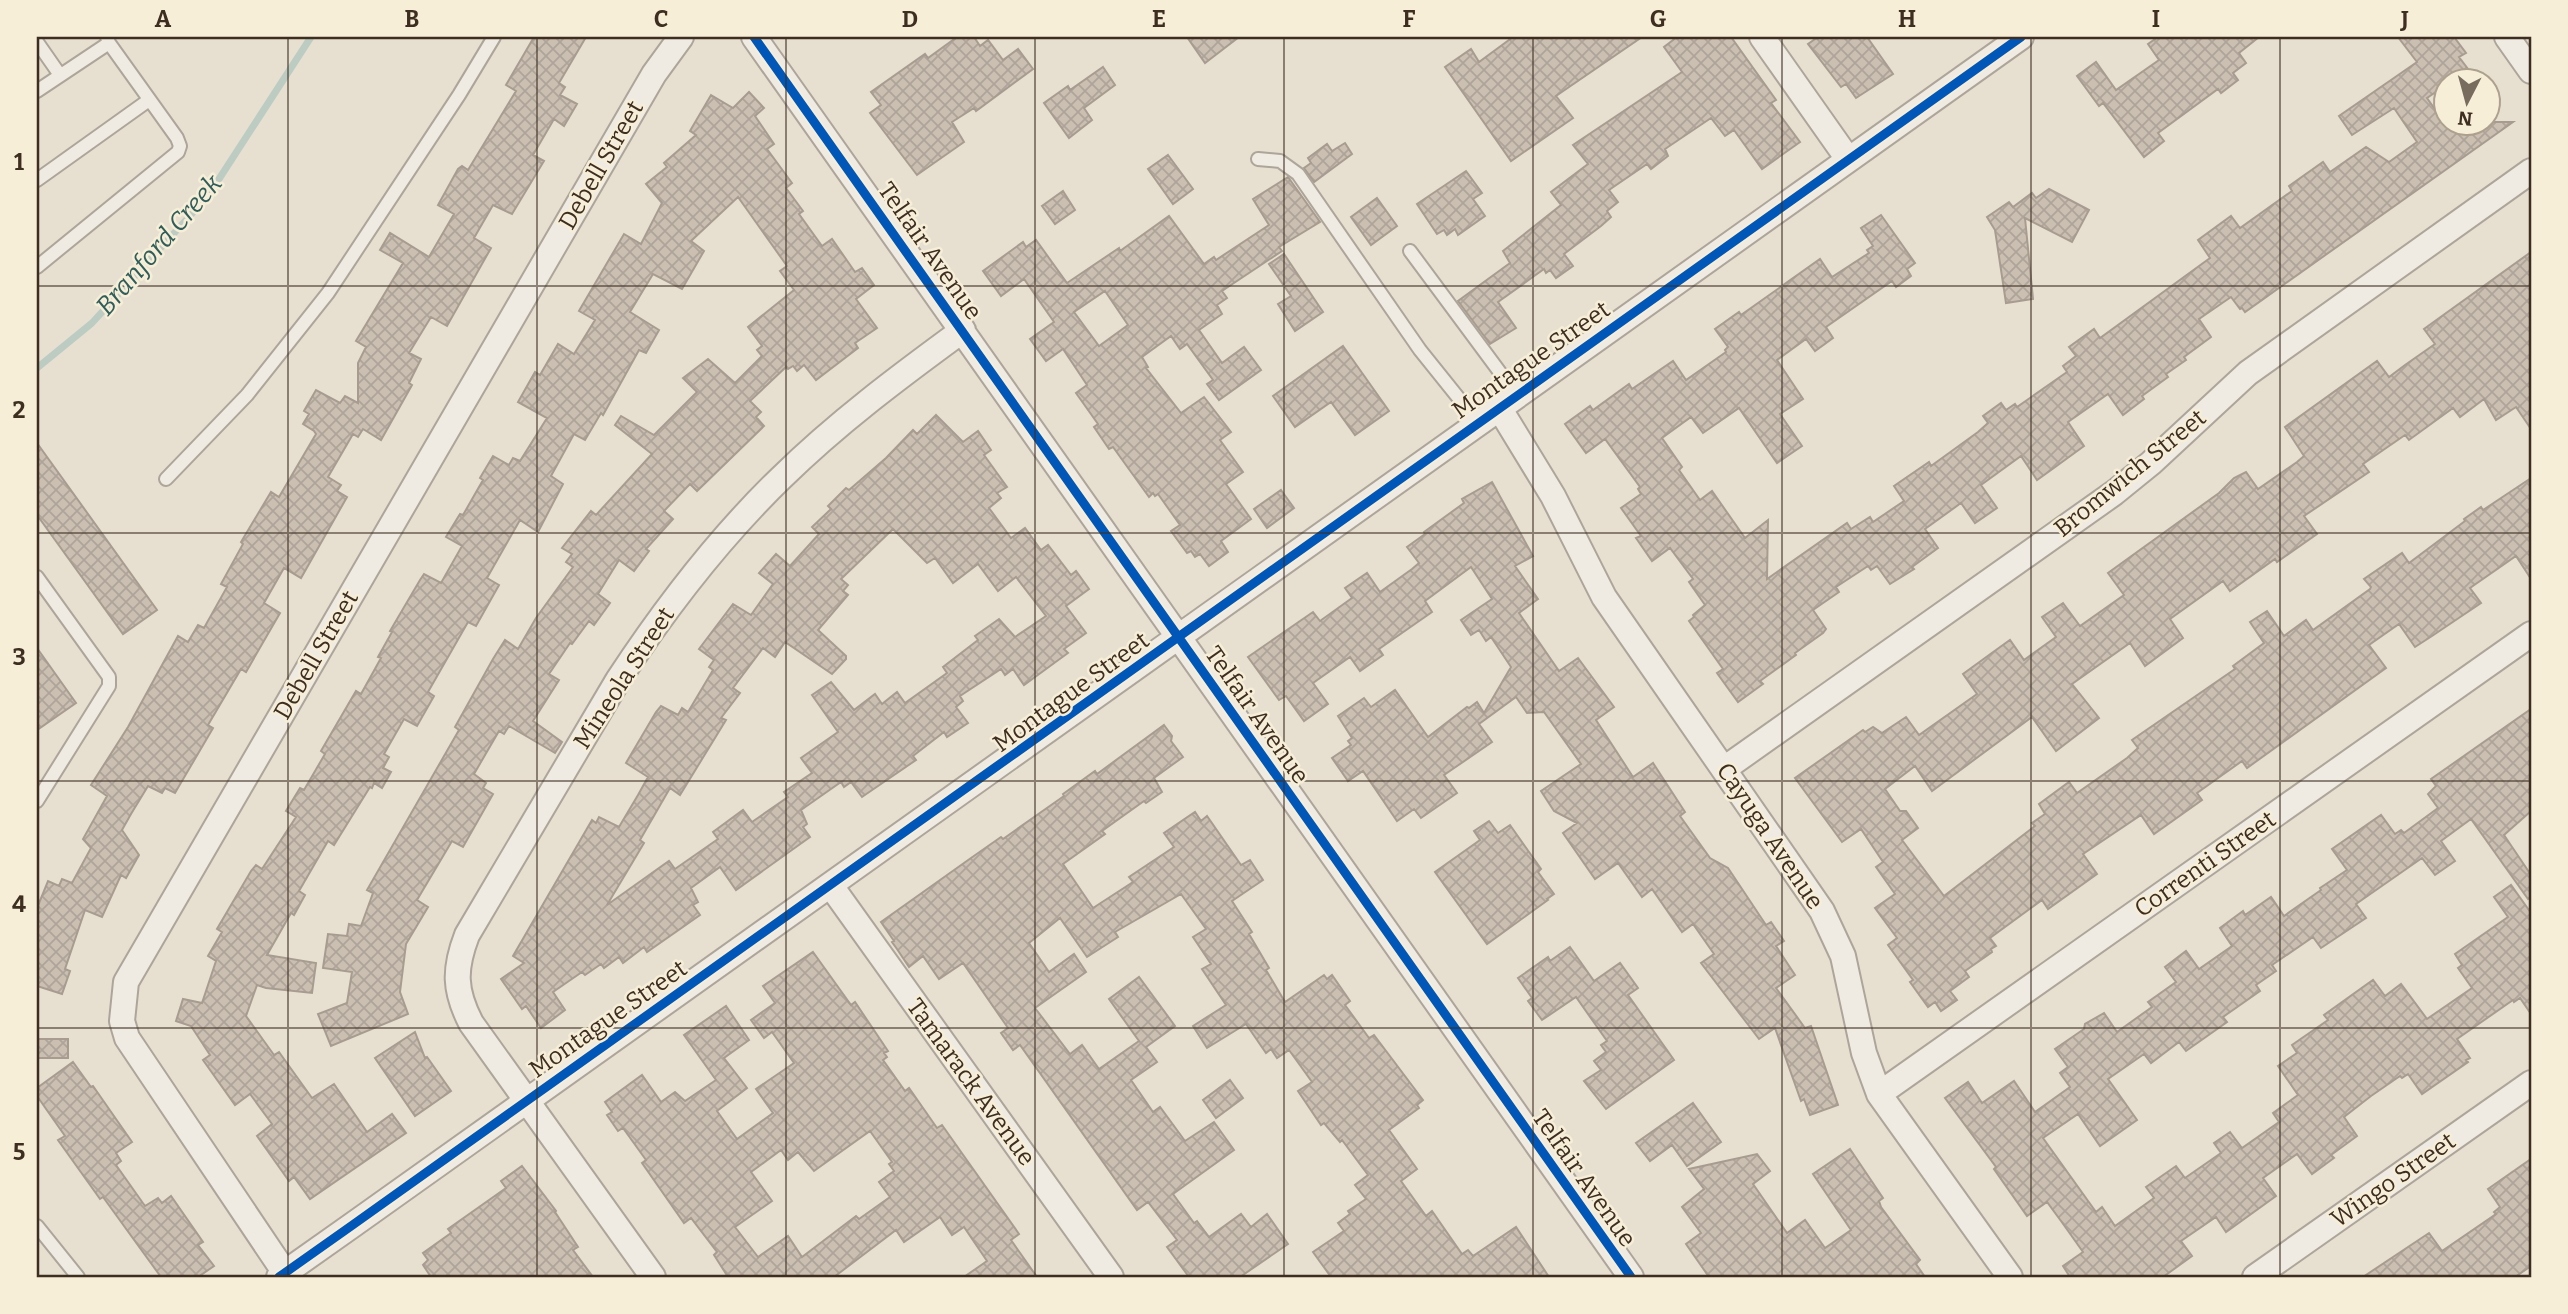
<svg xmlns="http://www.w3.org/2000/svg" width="2568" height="1314" font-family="Bitter,serif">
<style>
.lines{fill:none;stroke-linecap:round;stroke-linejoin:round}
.stream{stroke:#bcccc2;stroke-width:7}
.building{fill:url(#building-cross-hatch);stroke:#a89c90;stroke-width:2;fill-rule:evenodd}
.service-casing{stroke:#ada599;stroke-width:16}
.minor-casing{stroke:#ada599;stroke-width:28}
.service{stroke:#efebe3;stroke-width:12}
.minor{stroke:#efebe3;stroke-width:24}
.cycleway-casing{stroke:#f7eed8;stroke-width:13}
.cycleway{stroke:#0057b8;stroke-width:9}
.grid{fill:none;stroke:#3d2e20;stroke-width:2;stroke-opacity:0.55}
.labels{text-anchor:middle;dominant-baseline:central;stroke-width:5;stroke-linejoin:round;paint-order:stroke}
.street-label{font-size:24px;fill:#3d2e20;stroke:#f7eed8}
.water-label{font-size:26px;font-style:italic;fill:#2f5d5a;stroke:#f7eed8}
.neatline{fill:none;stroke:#3d2e20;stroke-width:2.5}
.grid-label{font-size:23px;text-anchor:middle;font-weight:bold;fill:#3d2e20}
</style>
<defs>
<pattern id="building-cross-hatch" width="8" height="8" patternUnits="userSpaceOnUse" patternTransform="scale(1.75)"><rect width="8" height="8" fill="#cbbfb2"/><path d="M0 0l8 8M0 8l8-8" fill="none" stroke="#afa499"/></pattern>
</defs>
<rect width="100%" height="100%" fill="#e7e0d1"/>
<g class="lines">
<path class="stream" d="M37,368L92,323L208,196L311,37"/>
</g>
<path class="building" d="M534,37H586L559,83L565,87L560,95L577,104L564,126L554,119L533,155L544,161L512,214L493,205L474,238L491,248L447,326L431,317L409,353L421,359L409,383L412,385L381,440L363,429L358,437L353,434L328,477L341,485L337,491L347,497L301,578L284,568L264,603L280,613L246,672L241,669L208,725L213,728L175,793L165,788L162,793L148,786L131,814L122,830L139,855L126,878L121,875L102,917L85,910L65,969L70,971L62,994L37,986V908L48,881L59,886L62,879L72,883L91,848L83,839L107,796L91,785L128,727L178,636L188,642L198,625L204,628L227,587L221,584L243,544L241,542L271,492L279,497L316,434L314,431L303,424L309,414L304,411L316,390L340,403L345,396L358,403V363L366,347L356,341L403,263L380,250L390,233L429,257L454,214L438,205L458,169L462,166L468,170L516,91L506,85Z
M957,37H974L980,46L988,40L1003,60L1018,49L1033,69L976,111L974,108L952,122L964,142L917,175L870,113L881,105L871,92L925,54L928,58Z
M1187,37H1239L1205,63Z
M1513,37H1642L1556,96L1573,118L1511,161L1445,67L1471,49L1479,62Z
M1677,37H1731L1776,100L1771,103L1800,142L1762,169L1734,130L1725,136L1711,118L1665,149L1668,156L1651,169L1647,164L1609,190L1618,202L1607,211L1611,217L1601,226L1564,254L1573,266L1556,278L1550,270L1546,273L1544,269L1498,302L1516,328L1490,344L1458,301L1510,263L1503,251L1561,205L1551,192L1588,164L1573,145L1682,72L1664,47Z
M1818,37H1867L1893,74L1856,98L1846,84L1841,87L1808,44Z
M2158,37H2259L2239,53L2246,63L2233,73L2238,80L2221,93L2218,89L2158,133L2164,141L2144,157L2103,103L2099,106L2077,76L2096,62L2116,90L2159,60L2148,44Z
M2398,37H2454L2466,53L2459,57L2468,69L2452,80H2446V85L2427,98L2444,122H2513L2245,312L2242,308L2240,309L2231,297L2199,319L2211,337L2184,357L2186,360L2166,374L2168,377L2142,396L2144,399L2123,415L2108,394L2068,422L2084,446L2058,465L2037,480L2021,456L1981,485L1997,508L1975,523L1961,503L1925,529L1938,548L1912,567L1914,569L1890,584L1877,566L1871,570L1868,566L1836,587L1839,592L1813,610L1826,629L1823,633L1795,653L1796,655L1760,681L1763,684L1738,702L1717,673L1723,669L1689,621L1694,617L1693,615L1705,605L1689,582L1693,579L1670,548L1652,561L1636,538L1641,536L1621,508L1641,494L1638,489L1640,487L1605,439L1586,453L1565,424L1590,406L1593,410L1629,384L1632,389L1673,361L1686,380L1726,352L1725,350L1728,347L1715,329L1739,312L1741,315L1820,259L1832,277L1869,253L1867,250L1873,246L1861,228L1881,215L1915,263L1907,269L1911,276L1896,287L1892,281L1826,327L1833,338L1815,351L1806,339L1777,360L1803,399L1780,414L1802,446L1777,463L1739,408L1703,433L1691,417L1662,438L1682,467L1679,470L1700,500L1712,491L1745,538L1768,520L1767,579L1847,523L1851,529L1870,517L1873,522L1904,501L1894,486L1929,462L1931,466L1978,432L1988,423L1983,416L2001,403L2006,410L2015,404L2017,407L2067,372L2063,366L2076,356L2069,347L2094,329L2100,338L2210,258L2198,240L2231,216L2240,228L2292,191L2289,186L2323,162L2330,172L2366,147L2389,162L2417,142L2394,108L2352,135L2339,116L2417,62Z
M1103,67L1115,85L1084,108L1092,120L1069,138L1044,103L1068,86L1070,90Z
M749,92L764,108L755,116L774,144L767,149L792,183L786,188L803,211L799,214L822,246L832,239L855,272L862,268L874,285L856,299L877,328L855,343L858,348L816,380L804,365L797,371L793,366L788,369L786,367L750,401L761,412L756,417L764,426L697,491L690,484L664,511L673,519L646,549L649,551L634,571L619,560L598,594L610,603L594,625L589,621L572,644L570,643L549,674L559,680L533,721L562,742L555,753L509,726L504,734L499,731L474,774L486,783L483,788L493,794L463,847L452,841L417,900L428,907L406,944L400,992L408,1014L331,1046L318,1014L347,1003L352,972L323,968L328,934L347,936L349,924L361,926L373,893L367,890L459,730L455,727L493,659L505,640L518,649L536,618L573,567L566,562L572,554L562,548L591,511L596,515L652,454L615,425L621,416L654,435L697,392L683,378L708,359L735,383L762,356L757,350L762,346L748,327L794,290L780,271L787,266L738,197L691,241L704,251L682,289L653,274L630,312L659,330L646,353L639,350L603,415L601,413L585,440L574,434L551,476L563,484L538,532L520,520L487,578L499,585L476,626L468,622L428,692L434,696L417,726L404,719L384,754L389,757L383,768L391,772L382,788L374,783L372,788L370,787L334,845L328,841L299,891L305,895L294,915L291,913L267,955L316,963L312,993L266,988L257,985L246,1016L274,1055L279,1052L312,1098L334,1084L367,1132L392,1114L406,1133L310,1199L294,1177L289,1181L257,1136L272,1124L250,1094L235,1105L203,1060L210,1055L191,1026L176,1021L183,999L202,1003L216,961L208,956L222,932L217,929L251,871L256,865L262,869L296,817L286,811L300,788L304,790L325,754L321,751L356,691L361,694L381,658L378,657L392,632L390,631L420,580L424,574L441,583L462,546L446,537L460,514L463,515L483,480L480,478L493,456L509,465L513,458L520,461L547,418L518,402L535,372L540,375L558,344L574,354L595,320L579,311L624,234L641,244L662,203L646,184L667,167L664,163L696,135L690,131L711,95L733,108Z
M1345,143L1352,154L1314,182L1304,168L1311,163L1308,158L1327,144L1332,151Z
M1168,155L1193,189L1173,204L1148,169Z
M1466,171L1482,193L1473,199L1485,216L1458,235L1455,229L1447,235L1444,230L1437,234L1417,204Z
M1288,177L1320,222L1279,247L1282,251L1222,291L1227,298L1217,305L1222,314L1199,330L1222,363L1244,347L1261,370L1219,400L1207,384L1213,380L1187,344L1180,349L1171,336L1142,357L1148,367L1146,368L1181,413L1204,397L1231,432L1220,440L1243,472L1226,484L1251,519L1221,541L1228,552L1209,566L1200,554L1195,557L1191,551L1187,553L1171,531L1180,525L1158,494L1155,496L1153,493L1149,497L1113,447L1109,449L1094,427L1098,424L1076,393L1087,385L1063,349L1046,361L1030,339L1054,322L1024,279L1001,296L983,271L1023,242L1026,247L1036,240L1067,283L1119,248L1120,251L1169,216L1204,264L1214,257L1216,260L1269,225L1253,199ZM1105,291L1128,325L1099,346L1074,312Z
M2049,189L2089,210L2072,242L2025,218L2033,299L2006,303L1995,230L1987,217L2009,202L2013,207L2032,193L2036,198Z
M1063,191L1075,210L1055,224L1042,206Z
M1377,198L1397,226L1371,245L1351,217Z
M2531,252V429L2516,407L2496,420L2484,399L2460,417L2453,408L2409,440L2405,435L2363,464L2369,472L2304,516L2317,534L2277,562L2275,559L2230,591L2223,581L2170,619L2183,638L2145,666L2130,643L2072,684L2099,718L2056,751L2032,717L1932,791L1915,766L1885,789L1900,811H1906L1918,828L1902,840L1944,896L2035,826L2032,823L2045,814L2039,804L2069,782L2077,793L2127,758L2138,748L2132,740L2235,669L2233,666L2264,643L2250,622L2267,611L2284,636L2306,620L2313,630L2370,589L2371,587L2364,579L2402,553L2409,563L2465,521L2464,519L2481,507L2483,510L2531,478V579L2516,556L2470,588L2481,603L2432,636L2415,647L2399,624L2369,645L2386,668L2247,768L2242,761L2197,793L2202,800L2154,834L2141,815L2083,854L2097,874L2048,909L2042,900L1990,938L1996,946L1991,949L1992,952L1965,971L1969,977L1950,991L1957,1000L1941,1011L1935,1002L1928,1007L1910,982L1913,980L1888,945L1897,938L1875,908L1895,894L1876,867L1883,862L1861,829L1842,842L1795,778L1863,730L1865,732L1873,727L1882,733L1906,717L1919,735L1977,694L1963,674L1989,655L2010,640L2024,660L2056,637L2042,617L2063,603L2080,626L2124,595L2108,573L2219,493L2234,478L2246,472L2258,489L2297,462L2304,456L2285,427L2377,361L2389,377L2405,365L2435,344L2424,329Z
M1284,254L1323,312L1295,331L1278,304L1291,296L1269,264Z
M1343,346L1389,411L1355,435L1331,402L1295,427L1273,396Z
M936,415L963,442L978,431L991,450L984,455L1007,487L997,493L1001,498L989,508L1011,538L1025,528L1041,550L1048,545L1071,575L1076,571L1089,589L1066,606L1086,633L1064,649L1068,653L1024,685L1013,669L1005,675L1001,669L960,696L963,701L956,707L968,723L947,737L944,732L913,756L916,760L862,797L851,782L844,787L841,782L801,810L807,824L803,827L810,837L736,890L720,867L691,888L698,902L693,905L700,915L647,952L644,947L623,963L619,957L604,968L601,964L585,975L582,972L553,992L565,1010L541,1028L526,1006L522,1009L501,979L524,963L513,956L592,820L596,823L599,817L619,827L638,795L648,777L626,763L656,712L661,706L678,715L682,708L688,712L713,670L709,667L714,660L699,649L733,604L751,615L773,584L759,573L776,554L790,566L819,534L812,527L831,509L828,506L846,488L849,490L886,458L913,430L917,434ZM893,529L927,563L935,558L953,583L978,564L998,591L1016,577L1046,616L1015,637L999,619L975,636L978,640L943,667L947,673L905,703L897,692L882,704L875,694L854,710L831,682L812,695L838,732L801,758L812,773L784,792L788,797L752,822L743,810L713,832L718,839L675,869L669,861L607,905L644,843L640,840L670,788L680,795L726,720L721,718L740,693L733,688L763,648L775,657L785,642L832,674L846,659V656L818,630L848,595L843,591L848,585L841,579Z
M37,443L157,610L123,634L37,515Z
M1492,482L1533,556L1515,566L1538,599L1519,613L1559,671L1578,658L1614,707L1596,720L1633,777L1653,763L1685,812L1680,816L1710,858L1728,868L1766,925L1771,922L1784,941L1776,946L1795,975L1776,988L1805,1028L1811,1026L1838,1105L1810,1115L1804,1099L1801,1101L1775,1028L1759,1039L1701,963L1714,954L1693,924L1682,932L1652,889L1642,897L1618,863L1595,879L1563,833L1577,823L1554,811L1541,791L1581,764L1544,712L1527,713L1516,697L1479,724L1492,742L1444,775L1457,793L1421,818L1414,809L1397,821L1363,771L1348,781L1332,758L1351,745L1348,741L1352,738L1338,716L1364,698L1371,707L1395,690L1428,737L1467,707L1469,708L1477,702L1484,713L1511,667L1491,637L1486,641L1479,630L1471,635L1461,620L1492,599L1471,567L1425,601L1432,612L1379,649L1383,655L1360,671L1350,657L1313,683L1328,704L1304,721L1286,696L1279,700L1248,657L1313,612L1320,621L1352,598L1345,588L1367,573L1380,592L1412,569L1419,563L1407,547L1425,534L1424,532L1464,503L1462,499Z
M1281,490L1294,508L1267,528L1254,509Z
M37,648L76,703L37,730Z
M2531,709V811L2504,835L2531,875V896L2528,899L2471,819L2441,841L2455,861L2435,875L2422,858L2356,904L2366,918L2321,948L2313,937L2272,965L2276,971L2256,985L2260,991L2223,1017L2227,1022L2186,1051L2179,1042L2151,1063L2144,1054L2108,1079L2137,1120L2100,1146L2078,1114L2043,1138L2096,1212L2102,1207L2115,1226L2154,1198L2146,1187L2176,1166L2185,1178L2221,1153L2214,1143L2230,1132L2242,1148L2279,1122L2273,1113L2298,1095L2278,1066L2297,1053L2292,1045L2328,1020L2324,1015L2373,980L2385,996L2401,984L2427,1019L2472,988L2458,968L2462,965L2455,954L2508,917L2494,897L2511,885L2531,913V1014L2520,998L2514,1002L2513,1000L2457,1039L2470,1058L2466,1060L2468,1062L2422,1094L2408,1074L2402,1078L2400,1076L2371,1096L2344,1117L2357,1136L2331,1155L2334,1158L2312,1174L2297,1154L2263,1178L2276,1196L2226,1232L2216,1217L2181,1241L2192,1256L2163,1277H2070L2063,1266L2083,1252L2061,1221L2047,1202L2027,1216L1994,1169L1996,1167L1945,1098L1968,1082L1982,1103L2014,1081L2035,1112L2070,1087L2060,1073L2068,1067L2055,1049L2084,1029L2085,1024L2104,1013L2117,1032L2152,1007L2148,1002L2176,982L2165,967L2186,951L2199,969L2232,946L2220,928L2243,911L2245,915L2271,897L2284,916L2321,890L2320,888L2347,870L2332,849L2381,815L2395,834L2401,830L2404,833L2438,808L2428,794L2436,786L2431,779Z
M1164,725L1172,736L1171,741L1183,757L1154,778L1162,792L1146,803L1144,801L1102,831L1105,834L1063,864L1093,908L1133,882L1129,877L1174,847L1164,833L1195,812L1201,821L1207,816L1241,865L1250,860L1263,880L1232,901L1252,932L1249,934L1269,968L1266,970L1285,1002L1324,975L1327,979L1332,975L1350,1001L1345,1005L1369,1038L1374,1035L1423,1100L1417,1105L1419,1108L1389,1130L1417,1169L1401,1181L1426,1216L1432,1211L1462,1254L1468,1250L1473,1256L1516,1227L1549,1277H1331L1313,1252L1344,1231L1338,1223L1350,1214L1348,1211L1366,1199L1355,1185L1368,1175L1342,1140L1340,1142L1324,1123L1321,1125L1298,1091L1312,1082L1289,1050L1277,1058L1271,1049L1266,1053L1246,1024L1207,1048L1193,1026L1226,1005L1202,969L1211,964L1193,937L1206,929L1181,894L1115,932L1118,937L1087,957L1060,918L1029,943L1049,972L1074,954L1086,972L1035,1008L1070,1054L1082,1045L1099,1069L1139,1041L1109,999L1139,977L1175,1026L1146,1047L1157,1062L1131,1080L1153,1112L1160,1107L1185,1141L1214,1122L1234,1150L1173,1194L1194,1223L1197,1221L1209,1237L1241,1214L1251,1227L1267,1214L1288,1244L1240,1277H1189L1167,1247L1177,1240L1148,1202L1137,1210L1020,1045L1013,1050L1001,1033L1008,1028L963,963L939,979L923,956L909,967L897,949L892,942L894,941L881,922L971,858L1001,837L1003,839L1064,796L1063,794L1095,771L1097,774Z
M1489,821L1498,833L1510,825L1541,869L1538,872L1554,894L1547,899L1548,900L1487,944L1435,872L1480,840L1474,831Z
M1570,947L1594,981L1620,963L1638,988L1628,995L1674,1060L1606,1109L1584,1081L1601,1070L1594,1061L1606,1052L1601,1045L1607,1041L1576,997L1542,1020L1528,1001L1532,998L1518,978L1548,957L1550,961Z
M813,952L851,1005L855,1002L888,1051L884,1053L887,1057L883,1060L905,1091L909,1088L937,1128L942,1125L1019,1234L1011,1240L1037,1277H964L987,1261L964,1227L952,1235L940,1217L904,1242L896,1230L834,1277H728L714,1255L717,1252L691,1218L684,1223L642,1163L646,1160L623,1128L618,1131L607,1115L612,1112L605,1102L642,1075L661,1102L675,1092L685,1101L716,1080L684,1035L726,1006L749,1040L724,1058L747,1088L717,1111L737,1139L773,1113L756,1089L794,1063L772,1032L764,1038L751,1020L775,1003L763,986ZM870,1131L892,1162L889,1164L894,1171L879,1182L890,1197L859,1219L856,1216L802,1257L788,1236L758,1257L735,1227L772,1201L751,1172L781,1150L788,1160L798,1152L814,1171Z
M415,1032L425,1058L427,1057L451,1091L415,1116L375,1058Z
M37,1039H68V1058H37Z
M73,1062L91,1087L93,1086L132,1142L116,1153L121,1161L116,1165L145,1206L158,1198L162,1203L171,1196L203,1242L198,1245L214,1266L198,1277H161L103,1197L100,1199L58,1140L65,1136L37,1096V1088Z
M1230,1080L1243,1098L1216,1118L1203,1100Z
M1693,1103L1721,1142L1687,1166L1672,1145L1650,1161L1636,1143Z
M1850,1149L1883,1198L1879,1201L1881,1207L1920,1260L1916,1264L1925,1277H1709L1686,1244L1701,1233L1682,1207L1704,1189L1689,1169L1757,1154L1770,1171L1753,1184L1787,1233L1805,1220L1825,1248L1851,1230L1813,1174Z
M2531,1159V1266L2515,1277H2363L2429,1233L2442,1251L2496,1214L2494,1212L2500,1207L2488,1189Z
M522,1166L556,1211L555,1212L578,1247L573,1250L593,1277H431L423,1265L428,1260L423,1253L451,1233L448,1229L506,1188L501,1181Z"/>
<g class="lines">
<g class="service-casing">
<path id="service" d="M37,42L60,75
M37,91L109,43
M1258,159L1280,161L1298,174L1420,350L1477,421
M37,180L149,100
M1410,251L1516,394
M37,267L178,152L180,146L177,138L109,43L107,37
M166,479L247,395L328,293L459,95L494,37
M37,577L109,677V686L37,801
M37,1226L78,1277"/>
</g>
<g class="minor-casing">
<path id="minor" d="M754,37L1631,1277
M1762,37L1848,159
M2507,37L2531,71
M1498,406L1553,496L1604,597L1822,911L1843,956L1864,1053L1879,1094L2010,1277
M1724,769L2114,493L2151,463L2248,373L2531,171
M831,886L1111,1277
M1879,1094L2531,634
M285,1273L127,1038L122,1021L126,982L654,74L681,37
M279,1277C861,866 1438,448 2021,37
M653,1277L471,1023C454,990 454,969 467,935L618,680C666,607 719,538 781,478C837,423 900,376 963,330
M2255,1277L2531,1083"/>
</g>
<use href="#service" class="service"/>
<use href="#minor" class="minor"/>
<g class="cycleway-casing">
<path id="cycleway" d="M754,37L1631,1277
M279,1277C861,866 1438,448 2021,37"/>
</g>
<use href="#cycleway" class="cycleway"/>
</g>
<path class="grid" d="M288,37V1277M537,37V1277M786,37V1277M1035,37V1277M1284,37V1277M1533,37V1277M1782,37V1277M2031,37V1277M2280,37V1277M37,286H2531M37,533H2531M37,781H2531M37,1028H2531"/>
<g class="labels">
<g class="street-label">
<text transform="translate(601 165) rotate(-60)">Debell Street</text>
<text transform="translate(930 251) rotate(55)">Telfair Avenue</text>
<text transform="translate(1531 360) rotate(-35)">Montague Street</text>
<text transform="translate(2130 473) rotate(-39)">Bromwich Street</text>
<text transform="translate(316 655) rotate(-60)">Debell Street</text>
<text transform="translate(624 678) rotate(-57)">Mineola Street</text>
<text transform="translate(1071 692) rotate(-36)">Montague Street</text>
<text transform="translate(1257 715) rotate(55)">Telfair Avenue</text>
<text transform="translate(1770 836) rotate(56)">Cayuga Avenue</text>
<text transform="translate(2205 864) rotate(-35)">Correnti Street</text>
<text transform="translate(608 1019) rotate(-35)">Montague Street</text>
<text transform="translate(971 1082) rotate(54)">Tamarack Avenue</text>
<text transform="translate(1584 1178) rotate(55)">Telfair Avenue</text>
<text transform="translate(2393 1180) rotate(-35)">Wingo Street</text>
</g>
<g class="water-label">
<text transform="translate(159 245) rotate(-49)">Branford Creek</text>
</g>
</g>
<rect width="2568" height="1314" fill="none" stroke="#f7eed8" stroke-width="77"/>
<g transform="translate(2467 102) rotate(186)"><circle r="33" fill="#f7eed8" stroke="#ada18e" stroke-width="2"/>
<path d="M0-5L12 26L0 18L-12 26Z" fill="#786c5e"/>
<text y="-10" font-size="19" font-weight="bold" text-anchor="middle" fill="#3d2e20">N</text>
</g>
<rect x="38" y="38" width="2492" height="1238" class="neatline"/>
<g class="grid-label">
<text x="163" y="27">A</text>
<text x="412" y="27">B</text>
<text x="661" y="27">C</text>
<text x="910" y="27">D</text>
<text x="1159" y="27">E</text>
<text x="1409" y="27">F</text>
<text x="1658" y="27">G</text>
<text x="1907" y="27">H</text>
<text x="2156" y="27">I</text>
<text x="2405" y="27">J</text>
<text x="19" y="170">1</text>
<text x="19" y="418">2</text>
<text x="19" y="665">3</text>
<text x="19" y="912">4</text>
<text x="19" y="1160">5</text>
</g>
</svg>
